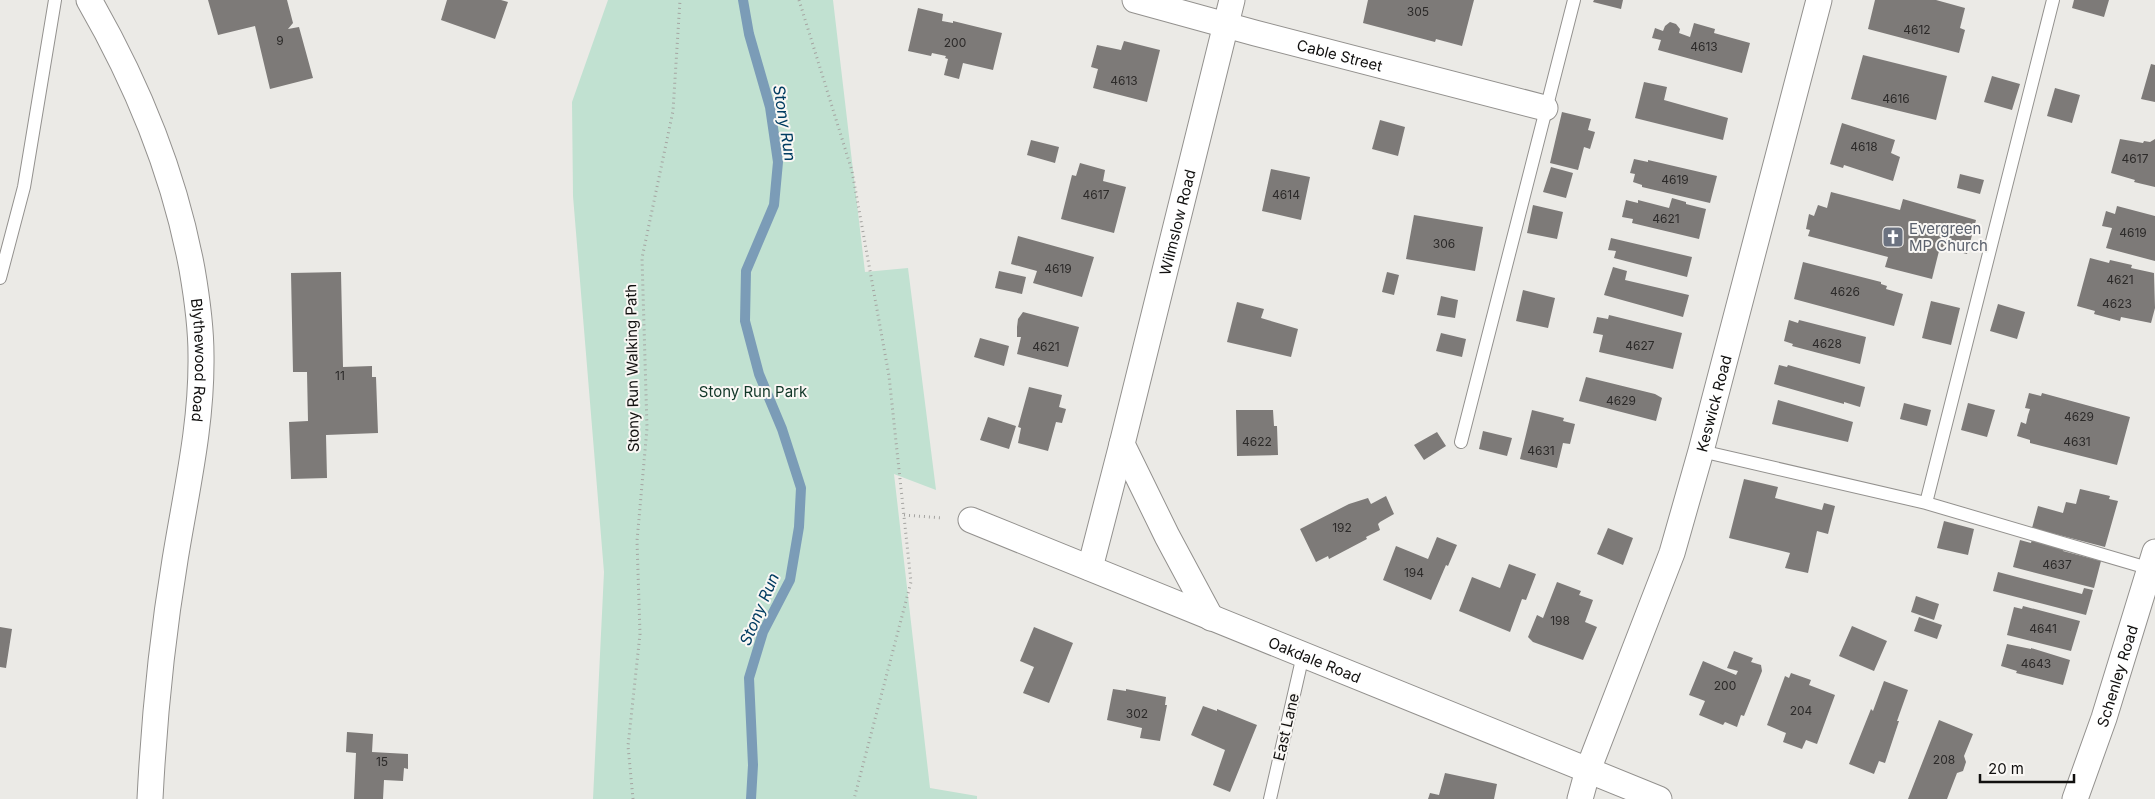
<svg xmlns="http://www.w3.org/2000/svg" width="2155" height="799" font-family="Inter,sans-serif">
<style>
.green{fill:#c1e1d1}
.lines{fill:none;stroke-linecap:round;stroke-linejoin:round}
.stream{stroke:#7b9cb7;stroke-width:10}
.building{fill:#7d7a78}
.lane-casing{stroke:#93918e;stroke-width:14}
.street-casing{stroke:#93918e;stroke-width:27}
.path{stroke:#a5a4a1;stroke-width:3;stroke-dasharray:1 4;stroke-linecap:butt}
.lane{stroke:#fff;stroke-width:12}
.street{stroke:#fff;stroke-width:25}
.labels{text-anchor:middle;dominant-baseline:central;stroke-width:4;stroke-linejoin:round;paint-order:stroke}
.number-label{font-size:12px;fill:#2c2a29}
.street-label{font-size:15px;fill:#11100f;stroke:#f9f7f4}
.worship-label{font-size:15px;fill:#5b616d;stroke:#f9f7f4;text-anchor:start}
.park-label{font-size:15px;fill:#103627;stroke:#f9f7f4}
.water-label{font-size:16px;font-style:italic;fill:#003c61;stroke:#f9f7f4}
</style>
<rect width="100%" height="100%" fill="#ebeae6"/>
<path class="green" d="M608,0H833L865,272L908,268L936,490L894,474L930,788L977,796V799H593L604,572L573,196L572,102Z"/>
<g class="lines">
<path class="stream" d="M743,0L749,34L770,107L778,162L774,205L746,271L745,321L759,374L782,429L801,488L799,527L790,580L763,632L749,678L753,765L751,799"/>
</g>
<path class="building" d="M208,0H287L293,23L288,29L299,27L313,78L270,89L255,26L218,35Z
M447,0H501L508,2L495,39L441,20Z
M1368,0H1474L1462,46L1436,39L1435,42L1363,23Z
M1594,0H1623L1621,9L1593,2Z
M1875,0H1936L1965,8L1960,28L1965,30L1959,53L1868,29Z
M2074,0H2109L2104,17L2072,8Z
M918,8L943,14L942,21L953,23V21L1002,33L993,70L963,63L959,79L944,75L948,59L945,58L946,56L932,53L931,56L908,51Z
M1670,22L1676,24L1680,29L1679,33L1690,37L1694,23L1715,29L1714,33L1750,43L1742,73L1658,50L1661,40L1652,38L1655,28L1663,31L1665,26Z
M1124,41L1160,50L1147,102L1093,88L1098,69L1091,67L1097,45L1121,50Z
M1863,55L1947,76L1936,120L1851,99Z
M2151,64L2155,65V102L2141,99Z
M1992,76L2020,84L2012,110L1984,102Z
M1644,82L1667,87L1664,100L1728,118L1723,140L1635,118Z
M2055,88L2080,95L2072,123L2047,116Z
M1562,112L1591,119L1588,130L1595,132L1590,149L1584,147L1578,170L1550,163Z
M1380,120L1405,127L1398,156L1372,149Z
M1842,123L1895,140L1891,153L1900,157L1893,181L1844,165L1843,168L1830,164Z
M2120,139L2143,143L2144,141L2150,142L2155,139V187L2134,182L2135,180L2111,173Z
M1031,140L1059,147L1055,163L1027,155Z
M1634,159L1648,162V160L1717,176L1710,203L1642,187V185L1633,182L1635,174L1630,173Z
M1080,163L1105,170L1103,181L1126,187L1114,233L1061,219L1072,175L1076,176Z
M1551,167L1573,173L1566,198L1543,192Z
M1271,169L1310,177L1301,220L1262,211Z
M1960,174L1984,180L1980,194L1957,188Z
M1831,192L1900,210L1903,199L1976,220L1967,254L1940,247L1932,279L1885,267L1888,257L1808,236L1810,230L1806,229L1809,214L1814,216L1818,205L1827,208Z
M1672,198L1686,202V204L1706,209L1699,239L1632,223L1633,219L1622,217L1626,200L1638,203V200L1669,208Z
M1533,205L1563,212L1557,239L1527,233Z
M2117,206L2155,216V261L2106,248L2112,228L2102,226L2106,211L2115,214Z
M1414,215L1483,227L1475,271L1406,259Z
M1018,236L1094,257L1082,297L1033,283L1037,271L1011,264Z
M1611,238L1692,257L1687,277L1614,258L1616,251L1608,250Z
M2090,258L2109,263L2110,260L2132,265L2131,268L2154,273L2155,308L2151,323L2121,317L2120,321L2094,314L2095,311L2077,306Z
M1803,262L1881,282V284L1887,286L1886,289L1903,294L1894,326L1794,299Z
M1613,267L1627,271L1625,280L1689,295L1683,317L1604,295Z
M999,271L1026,277L1022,294L995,288Z
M341,272L343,367L372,366V377H376L378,433L326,435L327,478L291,479L289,422L308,421L307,372H293L291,273Z
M1387,272L1399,275L1394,295L1382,292Z
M1523,290L1555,298L1548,328L1516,321Z
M1441,296L1458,300L1455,318L1437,315Z
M1931,301L1960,308L1951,345L1922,338Z
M1237,302L1264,309L1261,318L1298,329L1291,357L1227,342Z
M1998,304L2025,312L2017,339L1990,331Z
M1023,312L1079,327L1068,367L1017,354L1021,337H1017V327L1018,319Z
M1609,315L1682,333L1673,369L1599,352L1603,335L1593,333L1597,317L1608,319Z
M1789,320L1798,323L1799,320L1866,337L1860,364L1792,346L1793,344L1784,341Z
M1441,333L1466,339L1462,357L1436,351Z
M980,338L1009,346L1004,366L974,357Z
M1779,365L1787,367L1788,365L1865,387L1860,407L1844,402V404L1774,384Z
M1586,377L1655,394L1662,398L1656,421L1579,401Z
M1029,387L1062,395L1059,407L1066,409L1062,423L1056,422L1048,451L1018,443L1021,428L1018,427Z
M2029,393L2041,396L2042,393L2130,417L2117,465L2030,443V440L2017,436L2021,422L2026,424L2028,415L2030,409L2025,408Z
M1778,400L1853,422L1848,442L1772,424Z
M1904,403L1931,410L1927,426L1900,419Z
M1968,403L1995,410L1987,437L1961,430Z
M1236,410H1273L1274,426H1277L1278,455L1237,456Z
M1532,410L1564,418L1563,421L1575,424L1570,444L1563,443L1557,468L1520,459Z
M988,417L1016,426L1009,449L980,440Z
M1483,431L1512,438L1507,456L1479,449Z
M1437,432L1446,446L1424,460L1414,445Z
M1744,479L1778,487L1775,498L1822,510L1824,503L1835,506L1828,534L1817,531L1808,573L1785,568L1790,553L1729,538Z
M2080,489L2110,496L2109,499L2118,501L2105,547L2032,528L2038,506L2063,513L2066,502L2076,504Z
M1386,496L1394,514L1380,522L1378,524L1380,530L1366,537L1367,539L1329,559L1328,556L1316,562L1300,529L1349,504L1368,498L1371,504Z
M1944,521L1974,529L1968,555L1937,548Z
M1608,528L1633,538L1623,565L1597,554Z
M1437,537L1457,545L1448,566L1446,565L1431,600L1383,580L1396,546L1428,559Z
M2032,539L2064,547L2063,551L2101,561L2094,588L2013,567L2020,540L2031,543Z
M1509,564L1536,574L1526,600L1522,599L1510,632L1459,611L1472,577L1500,588Z
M1998,572L2082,594L2084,588L2093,590L2086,615L1993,591Z
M1557,582L1581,591L1579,595L1593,600L1585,622L1597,627L1583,660L1533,642L1528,637L1537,615L1543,618Z
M1916,596L1939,604L1934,620L1911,612Z
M2023,606L2080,621L2071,651L2007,635L2014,607L2022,609Z
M1919,617L1942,625L1937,639L1914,631Z
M1852,626L1887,641L1874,671L1839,656Z
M0,627L12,629L6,668L0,667Z
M1034,627L1073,643L1049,703L1023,693L1034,667L1020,661Z
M2007,644L2031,649V648L2070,660L2063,685L2016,673L2017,671L2001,666Z
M1734,651L1753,658L1751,662L1761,665L1762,671L1744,716L1741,715L1737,727L1725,722L1723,725L1699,715L1705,701L1689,695L1703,661L1736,675L1738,671L1727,668Z
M1791,673L1811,680L1809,685L1835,695L1817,744L1806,740L1802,749L1783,742L1786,733L1767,725L1785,676L1789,678Z
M1884,681L1908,690L1897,721H1899L1885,763L1879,761L1874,774L1849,764L1871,709L1873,711Z
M1113,689L1126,691V689L1166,697L1165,705H1167L1160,741L1140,738L1142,728L1107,720Z
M1203,706L1217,711V709L1257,725L1230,792L1213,785L1225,750L1191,735Z
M1939,720L1973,734L1964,756L1966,762L1963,771L1957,773L1947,799H1908Z
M347,732L373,734L372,752L408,754V769L404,768L403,781L384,780L383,799H354L356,753L346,752Z
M1445,773L1497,784L1494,799H1428L1430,793L1439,795Z"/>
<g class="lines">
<g class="lane-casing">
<path id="lane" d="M0,278L24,187L55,0
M1461,442L1574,0
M1701,451L1926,503L2151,569
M1926,503L2053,0
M1270,799L1303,655"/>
</g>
<g class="street-casing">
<g id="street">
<path id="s1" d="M89,0C138,85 174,172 192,269C197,298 201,326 201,355C202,425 186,492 175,560C162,639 154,719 150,799"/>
<path id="s2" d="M1135,0L1255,33L1545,108"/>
<path id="s3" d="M971,520L1659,799"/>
<path d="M1090,568L1122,444"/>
<path id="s4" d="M1211,618L1167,536L1122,444L1232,0"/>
<path id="s5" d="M1580,799L1588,770L1672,553L1701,451L1819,0"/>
<path id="s6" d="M2075,799L2104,718L2155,552"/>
</g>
</g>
<path class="path" d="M799,0L852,171L889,376L911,582L854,799
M904,515L943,518
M633,799L628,746L640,634L637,541L647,428L642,258L673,111L680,0"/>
<use href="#lane" class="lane"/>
<use href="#street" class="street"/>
</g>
<defs>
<g id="church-square" transform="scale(1.125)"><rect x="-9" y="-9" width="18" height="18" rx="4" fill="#6b7280" stroke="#f9f7f4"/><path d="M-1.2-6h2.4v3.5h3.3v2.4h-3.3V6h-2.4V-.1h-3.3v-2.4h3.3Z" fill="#fff"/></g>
</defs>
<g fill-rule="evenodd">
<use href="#church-square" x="1893" y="237"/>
</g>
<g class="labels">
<g class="number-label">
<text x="1418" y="11">305</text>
<text x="1917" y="29">4612</text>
<text x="280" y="40">9</text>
<text x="955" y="42">200</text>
<text x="1704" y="46">4613</text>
<text x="1124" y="80">4613</text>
<text x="1896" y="98">4616</text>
<text x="1864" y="146">4618</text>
<text x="2135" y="158">4617</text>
<text x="1675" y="179">4619</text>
<text x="1096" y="194">4617</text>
<text x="1286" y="194">4614</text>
<text x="1666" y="218">4621</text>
<text x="2133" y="232">4619</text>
<text x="1444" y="243">306</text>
<text x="1058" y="268">4619</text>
<text x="2120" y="279">4621</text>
<text x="1845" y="291">4626</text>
<text x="2117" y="303">4623</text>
<text x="1827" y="343">4628</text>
<text x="1640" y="345">4627</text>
<text x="1046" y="346">4621</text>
<text x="340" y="375">11</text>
<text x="1621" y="400">4629</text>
<text x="2079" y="416">4629</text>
<text x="1257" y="441">4622</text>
<text x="2077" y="441">4631</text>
<text x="1541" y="450">4631</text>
<text x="1342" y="527">192</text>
<text x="2057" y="564">4637</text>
<text x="1414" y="572">194</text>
<text x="1560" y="620">198</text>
<text x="2043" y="628">4641</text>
<text x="2036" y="663">4643</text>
<text x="1725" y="685">200</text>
<text x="1801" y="710">204</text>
<text x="1137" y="713">302</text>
<text x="1944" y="759">208</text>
<text x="382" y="761">15</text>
</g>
<g class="street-label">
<text stroke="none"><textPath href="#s2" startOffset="212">Cable Street</textPath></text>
<text stroke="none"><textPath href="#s4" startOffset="424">Wilmslow Road</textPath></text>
<text stroke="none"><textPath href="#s1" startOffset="381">Blythewood Road</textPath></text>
<text transform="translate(632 368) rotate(-91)">Stony Run Walking Path</text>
<text stroke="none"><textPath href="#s5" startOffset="418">Keswick Road</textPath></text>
<text stroke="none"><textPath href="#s3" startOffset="371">Oakdale Road</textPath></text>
<text stroke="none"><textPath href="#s6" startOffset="130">Schenley Road</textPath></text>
<text transform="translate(1286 727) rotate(-77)">East Lane</text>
</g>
<g class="worship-label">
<text x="1909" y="228">Evergreen<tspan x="1909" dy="17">MP Church</tspan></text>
</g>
<g class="park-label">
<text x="753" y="391">Stony Run Park</text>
</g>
<g class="water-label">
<text transform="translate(785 123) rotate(81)">Stony Run</text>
<text transform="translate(759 609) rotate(-67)">Stony Run</text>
</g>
</g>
<path d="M1980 774v8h94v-8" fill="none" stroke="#11100f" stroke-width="2.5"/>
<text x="1988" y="774" font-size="15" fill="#11100f" stroke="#f9f7f4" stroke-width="4" paint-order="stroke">20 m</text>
</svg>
